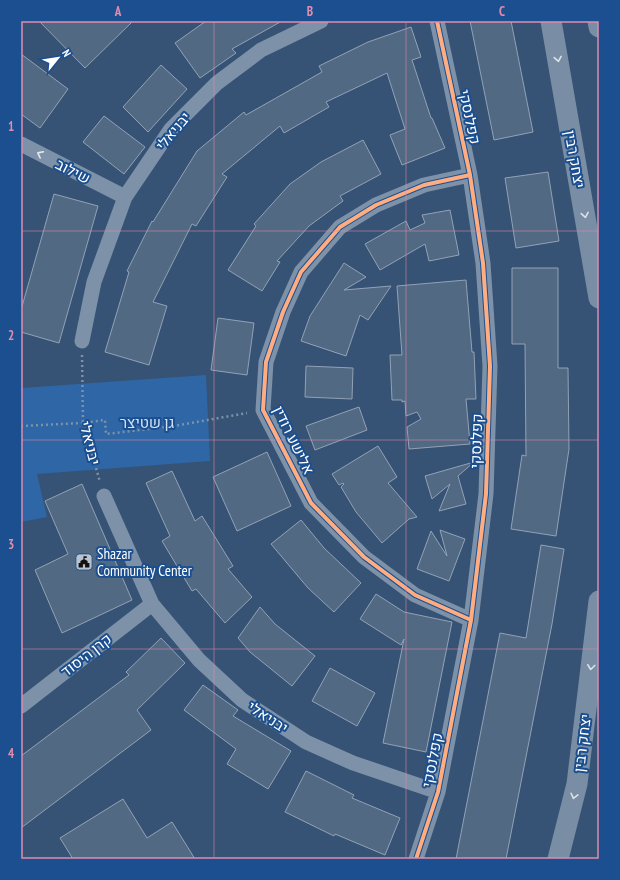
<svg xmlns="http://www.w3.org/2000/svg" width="620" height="880" font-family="'PT Sans Narrow',Heebo,sans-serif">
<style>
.green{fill:#2f66a5}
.building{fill:#526984;stroke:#92a2b6}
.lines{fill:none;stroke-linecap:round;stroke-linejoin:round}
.path{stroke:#7d92a8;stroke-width:2.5;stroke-dasharray:2 3;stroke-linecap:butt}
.minor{stroke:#7d92a8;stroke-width:15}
.secondary{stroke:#798da4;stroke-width:21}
.cycleway-casing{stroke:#1b4f8f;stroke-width:6}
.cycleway{stroke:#ffac80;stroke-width:4}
.oneway{stroke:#dee2e8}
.oneway2{stroke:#e5e9ee}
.grid{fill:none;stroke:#e08cad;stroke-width:1;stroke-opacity:0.55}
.labels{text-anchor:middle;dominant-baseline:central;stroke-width:4;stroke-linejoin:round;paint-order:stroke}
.street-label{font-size:15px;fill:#fff;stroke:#1b4f8f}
.park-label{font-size:15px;fill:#cfe3fa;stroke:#1b4f8f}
.poi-label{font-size:15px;fill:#fff;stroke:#1b4f8f;text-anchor:start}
.neatline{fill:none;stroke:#e08cad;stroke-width:1.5}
.grid-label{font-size:13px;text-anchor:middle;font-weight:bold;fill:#e08cad}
</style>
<rect width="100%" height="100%" fill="#365274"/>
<path class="green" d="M206,375L210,461L37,474L47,517L21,522V388Z"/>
<path class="building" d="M39,21H133L85,68Z
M206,21H282L232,49L236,53L200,78L175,43Z
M470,21H511L533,132L494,140Z
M411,27L421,57L412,60L431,118H432L445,148L402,165L390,135L405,129L387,73L326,102L329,107L284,133L280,126L222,174L227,177L196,226L192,224L153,302L167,306L149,365L105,352L129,272L127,271L152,221L153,222L197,151L244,112L246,115L322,72L319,66L368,42Z
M21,54L68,89L40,128L21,114Z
M161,65L187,89L148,132L123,107Z
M104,116L145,147L124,174L83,142Z
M363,140L381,174L340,196L343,201L309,226L277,261L280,262L262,291L228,270L256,226L254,224L290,184L321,162Z
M548,172L559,241L516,248L505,178Z
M54,194L98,206L59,343L21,332V310Z
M450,210L459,255L429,261L425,244L380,270L365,244L406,221L410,230L425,223L422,215Z
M344,263L366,277L344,290L391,286L368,320L360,315L346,356L301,341L310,316Z
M512,268H558V368H568L569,449L556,536L511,529L522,455L526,456L525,344H512Z
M466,280L472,352H474L476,399H466L470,444L409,449L407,427L421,419L417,412L406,416L405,401L402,402V400H392L390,355H402L397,286Z
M218,318L254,323L247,375L211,370Z
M306,366L353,368L352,399L305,397Z
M359,407L367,430L315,450L306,426Z
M378,446L397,477L388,483L417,517L409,519L382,543L356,512L341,487L344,484L343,483L339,485L332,474Z
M267,452L291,506L237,531L213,477Z
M474,462L458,476L466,504L439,511L450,484L432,499L425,476Z
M172,471L195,521L202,516L233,566L228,569L252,597L225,623L196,589L192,591L162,541L170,536L146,483Z
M82,484L132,600L62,633L35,570L68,554L45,501Z
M301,520L324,548L361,583L334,612L308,588L271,544Z
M440,530L465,539L449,581L417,569L431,531L447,556Z
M541,545L564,549L552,624L506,859H456L500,633L526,638Z
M376,594L404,612L452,622L426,752L383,743L404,639L401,645L360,619Z
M260,607L275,624L315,656L292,686L250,652L238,638Z
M161,638L185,663L137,710L151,730L21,828V756L129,675L126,672Z
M330,668L375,693L357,726L312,701Z
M203,685L238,710L233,716L291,751L268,789L227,764L236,749L184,710Z
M306,771L354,795L352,798L400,818L385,855L335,834L334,836L285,812Z
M123,799L147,838L172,822L195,859H73L60,838Z"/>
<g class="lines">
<path class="path" d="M82,355L83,423L100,482
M21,426L83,423L105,420L106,434L174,426L247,413"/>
<path class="minor" d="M21,144L125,197
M470,175L424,185L376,205L340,227L301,272L283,312L266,362L263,410L311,503L364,557L415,595L471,620
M82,341L94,282L125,197L171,129L217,83L261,50L321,21
M104,496L152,604L199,660L242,700L306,742L353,763L438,792
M21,706L152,604
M416,859L438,792L471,620L486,494L490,366L483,263L470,175L437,21"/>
<path class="secondary" d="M551,21L599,298
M598,21L599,27
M558,859L577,784L599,601"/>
<g class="cycleway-casing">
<path id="cycleway" d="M470,175L424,185L376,205L340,227L301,272L283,312L266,362L263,410L311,503L364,557L415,595L471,620
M416,859L438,792L471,620L486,494L490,366L483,263L470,175L437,21"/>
</g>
<use href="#cycleway" class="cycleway"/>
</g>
<defs><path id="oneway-chevron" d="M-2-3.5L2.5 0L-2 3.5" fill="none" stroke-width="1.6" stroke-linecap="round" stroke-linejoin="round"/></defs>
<g class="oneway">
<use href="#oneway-chevron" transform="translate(558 59) rotate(80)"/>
<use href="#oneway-chevron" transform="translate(585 215) rotate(80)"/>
<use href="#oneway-chevron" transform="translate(591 667) rotate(97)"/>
<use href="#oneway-chevron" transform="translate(574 796) rotate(104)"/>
</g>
<use class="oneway2" href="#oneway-chevron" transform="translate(40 154) rotate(-153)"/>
<path class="grid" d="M214,21V859M406,21V859M21,231H599M21,440H599M21,649H599"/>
<defs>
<g id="civic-square" transform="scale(0.9)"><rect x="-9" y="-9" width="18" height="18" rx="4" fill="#b9c2ce" stroke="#1b4f8f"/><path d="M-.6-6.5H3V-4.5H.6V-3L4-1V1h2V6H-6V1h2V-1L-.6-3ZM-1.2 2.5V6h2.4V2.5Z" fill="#111"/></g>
</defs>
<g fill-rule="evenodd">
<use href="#civic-square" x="84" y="562"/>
</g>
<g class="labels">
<g class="street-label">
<text transform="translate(470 117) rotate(78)">קפלנסקי</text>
<text transform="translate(173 131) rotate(-50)">יבניאלי</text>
<text transform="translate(575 159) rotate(80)">יצחק רבין</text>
<text transform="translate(73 171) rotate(27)">שילוב</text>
<text transform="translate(294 440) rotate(64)">אלישע רודין</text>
<text transform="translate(476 441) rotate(-88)">קפלנסקי</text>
<text transform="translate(90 443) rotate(76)">יבניאלי</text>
<text transform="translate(86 655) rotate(-38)">קרן היסוד</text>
<text transform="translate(268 717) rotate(33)">יבניאלי</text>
<text transform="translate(582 743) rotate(-83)">יצחק רבין</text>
<text transform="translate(432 760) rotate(-79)">קפלנסקי</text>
</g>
<g class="park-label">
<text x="147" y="422">גן שטיצר</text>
</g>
<g class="poi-label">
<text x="97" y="553">Shazar<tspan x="97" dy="17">Community Center</tspan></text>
</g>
</g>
<rect width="620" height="880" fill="none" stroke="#1b4f8f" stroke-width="44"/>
<g transform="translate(58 58) rotate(60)" stroke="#1b4f8f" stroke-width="3" paint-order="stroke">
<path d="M0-3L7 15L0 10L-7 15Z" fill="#ffffff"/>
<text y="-6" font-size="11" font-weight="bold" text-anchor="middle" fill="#ffffff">N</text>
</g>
<rect x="22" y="22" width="576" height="836" class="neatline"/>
<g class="grid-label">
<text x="118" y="16">A</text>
<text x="310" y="16">B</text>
<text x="502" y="16">C</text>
<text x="11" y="131">1</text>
<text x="11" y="340">2</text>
<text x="11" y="549">3</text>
<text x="11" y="758">4</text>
</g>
</svg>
